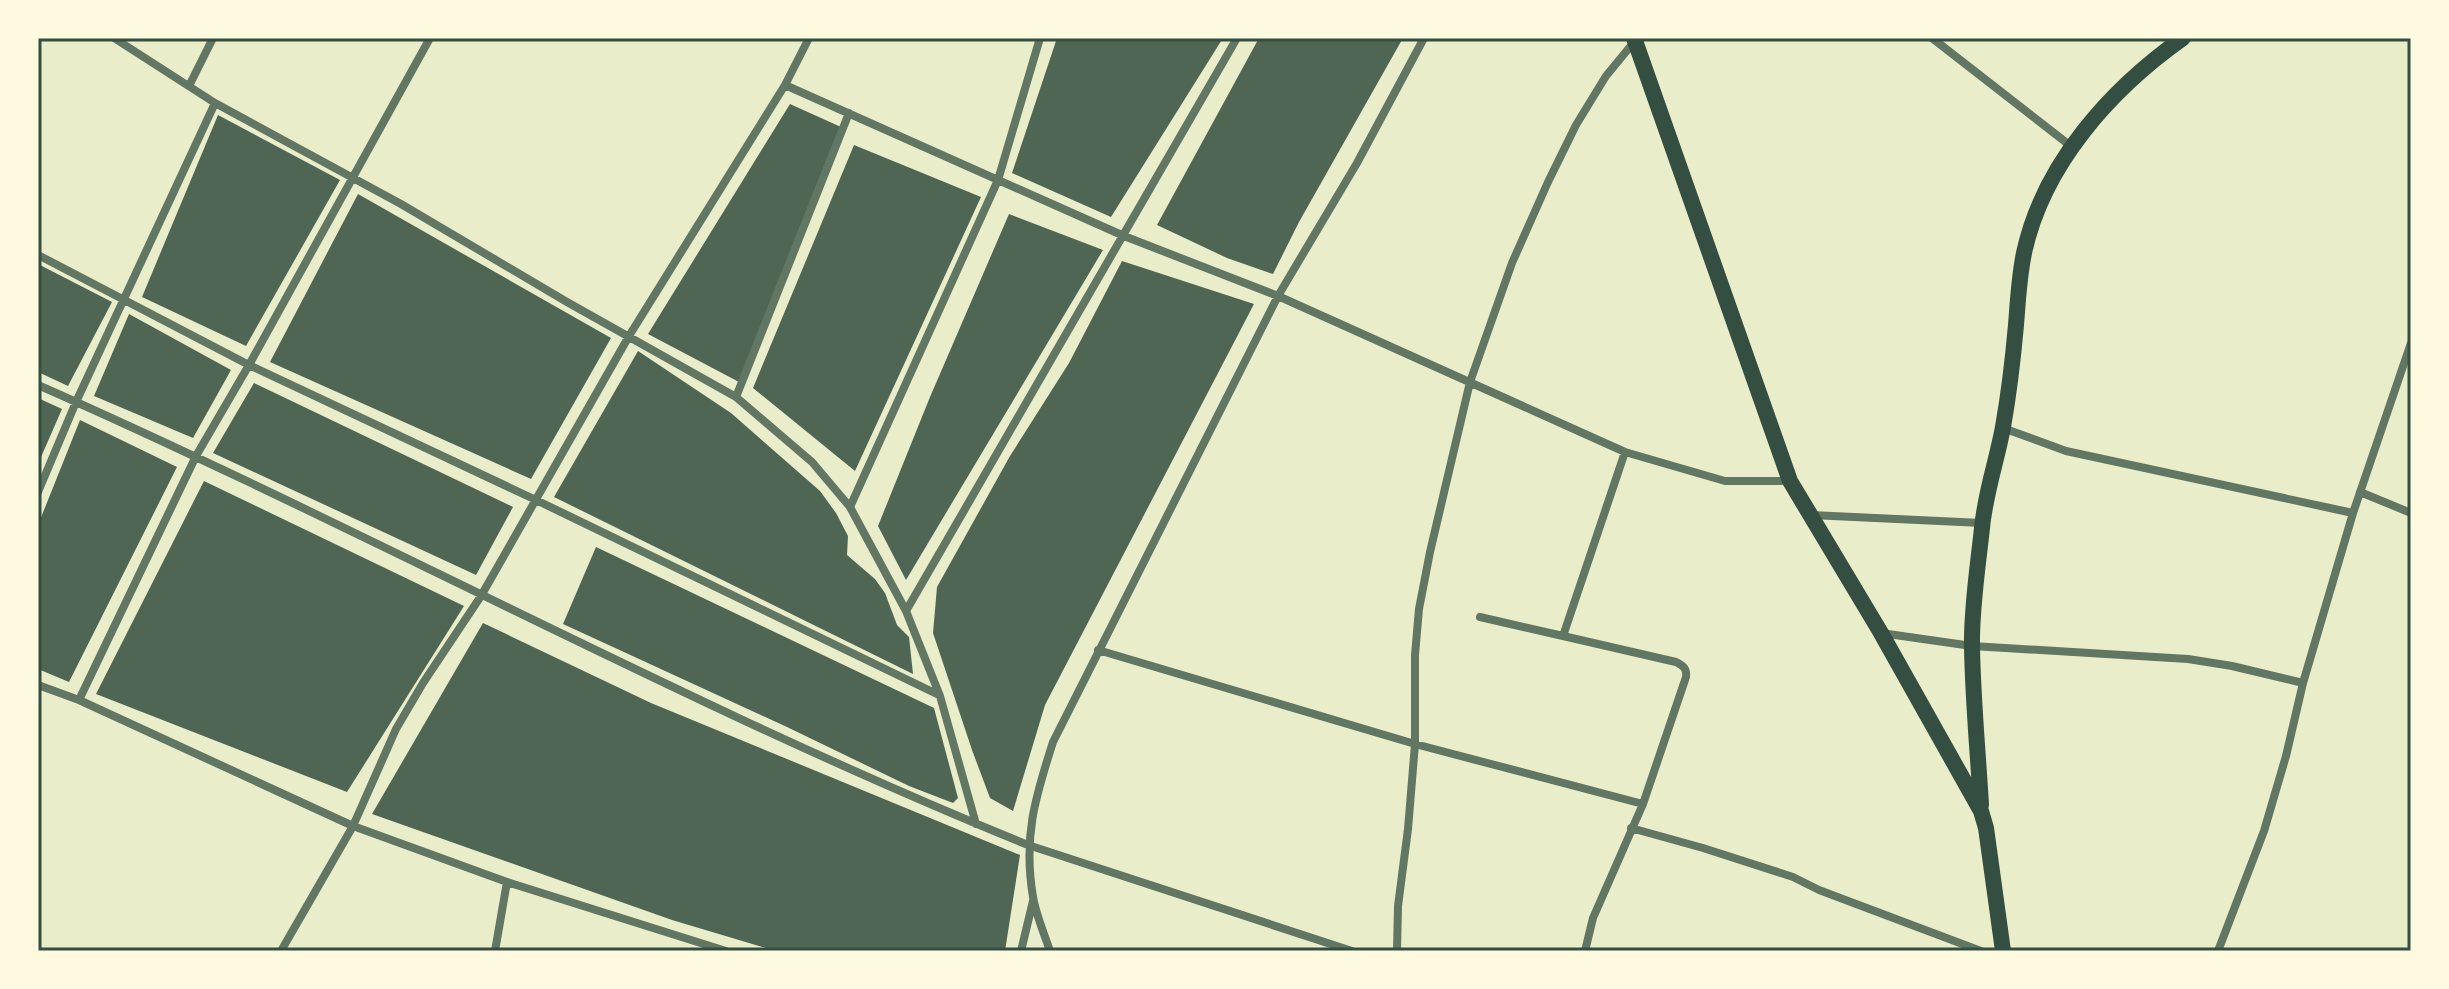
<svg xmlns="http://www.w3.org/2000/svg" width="2449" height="989" font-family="Bitter,serif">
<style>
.building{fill:#4f6655}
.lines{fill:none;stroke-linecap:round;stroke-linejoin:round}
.minor{stroke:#617663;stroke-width:8}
.secondary{stroke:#344e41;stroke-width:16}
.neatline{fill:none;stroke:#344e41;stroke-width:3}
</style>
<rect width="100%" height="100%" fill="#e9edc9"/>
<path class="building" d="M1057,38H1223L1111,217L1012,173Z
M1259,38H1403L1299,222L1273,274L1227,258L1157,225Z
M790,104L841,127L739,382L648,334Z
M218,115L340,180L246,346L142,297Z
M854,145L981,197L855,471L753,388Z
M358,194L611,338L531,479L270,362Z
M1009,214L1103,250L906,580L878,526L930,397Z
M1122,261L1254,304L1045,705L1013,811L990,798L972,750L933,633L937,587L1010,456L1069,363Z
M38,264L112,302L68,386L38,372Z
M129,314L231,370L193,438L94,396Z
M638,351L731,413L820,491L836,513L848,536L847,555L875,579L885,593L897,625L909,637L913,674L554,497Z
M254,383L513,507L476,575L213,453Z
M38,398L62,409L38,464Z
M80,420L177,467L69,682L38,669V525Z
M204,481L464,606L347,792L96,694Z
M596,547L934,708L958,798L953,803L909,786L787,727L563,624Z
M483,623L651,703L1020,855L1005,951H776L672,920L372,814Z"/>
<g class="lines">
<path class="minor" d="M114,38L215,103L401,204L567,302L736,397L812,462L850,507L906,611L940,696L976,824
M1932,38L2072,147
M785,85L1124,236L1278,296L1625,452L1725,481H1790
M189,86L213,38
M38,255L249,365L536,500L939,695
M38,385C371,532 690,708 1028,845L1352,951
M736,397L849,113
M2003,428L2066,451L2353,513
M38,492L76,402L215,103
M2360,492L2411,513
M850,507L998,180L1040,38
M1811,515L1982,523
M906,611L1237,38
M1480,617L1563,636
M1881,633L1972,646L2188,659L2232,666L2303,683
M1098,650L1415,744L1643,804
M38,685L79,700L353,826L507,882L726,951
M79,700L196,456L249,365L430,38
M1631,828L1703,848L1793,877L1819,890L1981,951
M281,951L353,826L396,729L423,683L481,596L629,336L785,85L809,38
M495,951L507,882
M1021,951L1033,901
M1050,951C1044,933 1036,915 1033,897C1023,837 1035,798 1053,742L1278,296L1357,163L1424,38
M1397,951L1398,906L1408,829L1415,744V655L1419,609L1430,552L1470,382L1512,263L1548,182L1576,125L1606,76L1634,42
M1585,951L1593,918L1643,804L1686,677C1687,668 1683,666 1676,662L1563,636L1625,452
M2218,951L2264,831L2286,756L2303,683L2353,513L2411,343"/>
<path class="secondary" d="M1634,38L1790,481L1881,633L1981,811L1986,828L2003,951
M1981,805C1978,753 1973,701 1972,648C1971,610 1978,566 1982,528C1985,494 1997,460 2003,427C2009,393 2013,359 2016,325C2018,300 2019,277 2024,253C2043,164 2111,89 2183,38"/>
</g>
<rect width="2449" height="989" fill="none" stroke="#fefae0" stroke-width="80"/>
<rect x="40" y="40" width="2369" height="909" class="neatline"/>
</svg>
